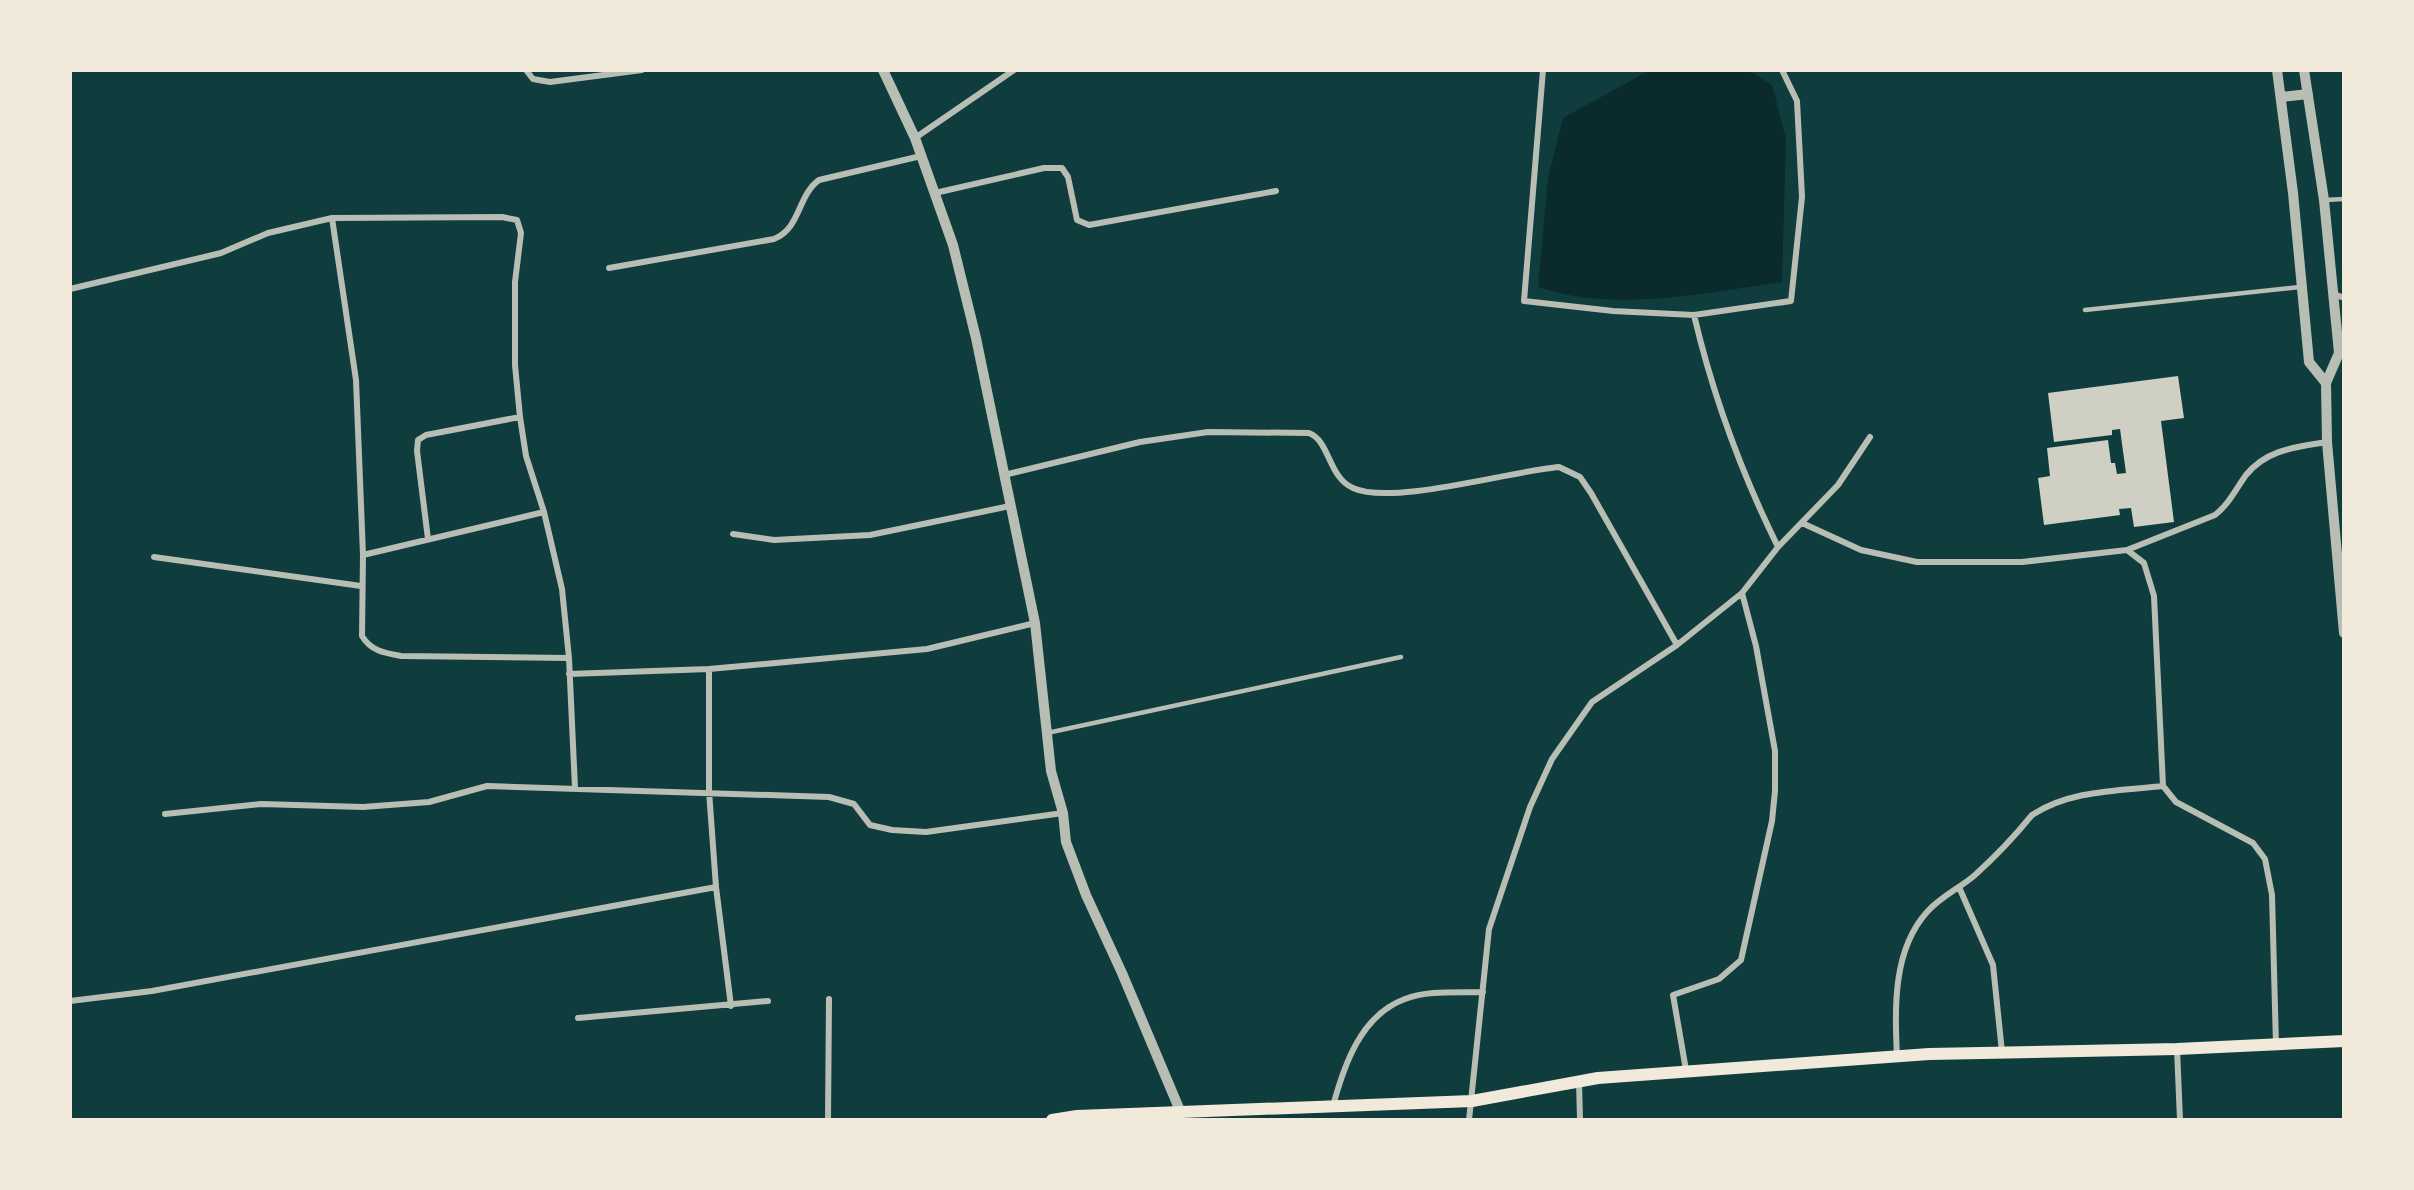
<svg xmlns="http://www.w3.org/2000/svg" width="2414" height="1190" font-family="Montserrat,sans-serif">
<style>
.water{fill:#0a2a2b}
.building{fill:#cfcfc3}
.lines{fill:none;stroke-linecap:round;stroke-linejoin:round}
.service{stroke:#b8beb3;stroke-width:4.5}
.minor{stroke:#b8beb3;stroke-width:6}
.tertiary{stroke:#b8beb3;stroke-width:10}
.secondary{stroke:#f1e9da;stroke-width:12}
</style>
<rect width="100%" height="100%" fill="#0f3d3e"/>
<path class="water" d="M1650,70L1749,71L1772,85L1786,138L1782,282C1703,293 1616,313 1538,287L1548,178L1563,118Z"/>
<path class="building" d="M2178,376L2184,418L2161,421L2174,522L2134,527L2131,508L2119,509L2120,515L2044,525L2038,478L2050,476L2047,448L2108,440L2111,463H2115L2117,474L2126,473L2120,429L2112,430V435L2054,442L2048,393Z"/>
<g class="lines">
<path class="service" d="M2325,200L2344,199
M2085,310L2300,287
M1047,733L1401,657"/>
<path class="minor" d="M526,70L533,79L550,82L642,70
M1543,70L1524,301L1613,311L1694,315L1791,301L1802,197L1797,101L1782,70
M915,138L1014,70
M935,193L1044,168H1062L1068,177L1077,220L1089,225L1276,191
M332,218L356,380L363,555L362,636C371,651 384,653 401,656L569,658
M609,268L774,239C801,228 797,196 819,180L921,156
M70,289L221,253L268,233L332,218L502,217L517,220L521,233L515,282V365L520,417L526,456L544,512L562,589L569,658L575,788
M2334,294L2344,298
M1694,315C1713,396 1741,472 1778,547
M1004,475L1140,442L1208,432L1309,433C1330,441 1328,477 1353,488C1392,506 1511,471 1559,467L1580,477L1591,493L1677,645
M1802,523L1861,550L1917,562H2022L2127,550L2144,563L2154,596L2163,786L2176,802L2253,843L2265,859L2272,895L2276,1045
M733,534L774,540L870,535L1010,506
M428,539L417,451L418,440L426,435L520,417
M2127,550L2215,515C2229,504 2236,489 2246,475C2267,449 2297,447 2327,442
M363,555L544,512
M154,557L361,586
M709,669V791L716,887L731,1006
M569,674L709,669L927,649L1035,623
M165,814L261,804L363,807L429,802L487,786L829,797L854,804L870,825L892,830L926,832L1063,813
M1959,887L1993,965L2002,1052
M70,1001L152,991L716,887
M578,1018L768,1001
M2177,1049L2180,1120
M1897,1058C1895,1009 1892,951 1927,912C1940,897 1960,888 1975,875C1995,857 2015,836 2032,815C2070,790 2118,791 2163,786
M1686,1070L1673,995L1719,979L1741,960L1772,821L1775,791V751L1756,646L1742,593
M1579,1081L1580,1120
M1333,1106C1344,1065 1361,1015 1405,999C1429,990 1457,993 1483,992
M828,1120L829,999
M1469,1120L1489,929L1530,807L1552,759L1592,702L1677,645L1742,593L1778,547L1838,485L1870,437"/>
<path class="tertiary" d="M883,70L915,138L953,245L976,338L1035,623L1051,771L1063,813L1066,842L1086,895L1122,973L1181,1113
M2277,70L2293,193L2309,362L2326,383
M2304,70L2324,200L2339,353L2326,383L2327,442L2344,633
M2281,97L2308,94"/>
<path class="secondary" d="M1052,1120L1077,1116L1472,1101L1598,1078L1929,1054L2177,1049L2344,1041"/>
</g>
<rect width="2414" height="1190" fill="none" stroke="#f1e9da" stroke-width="144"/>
</svg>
